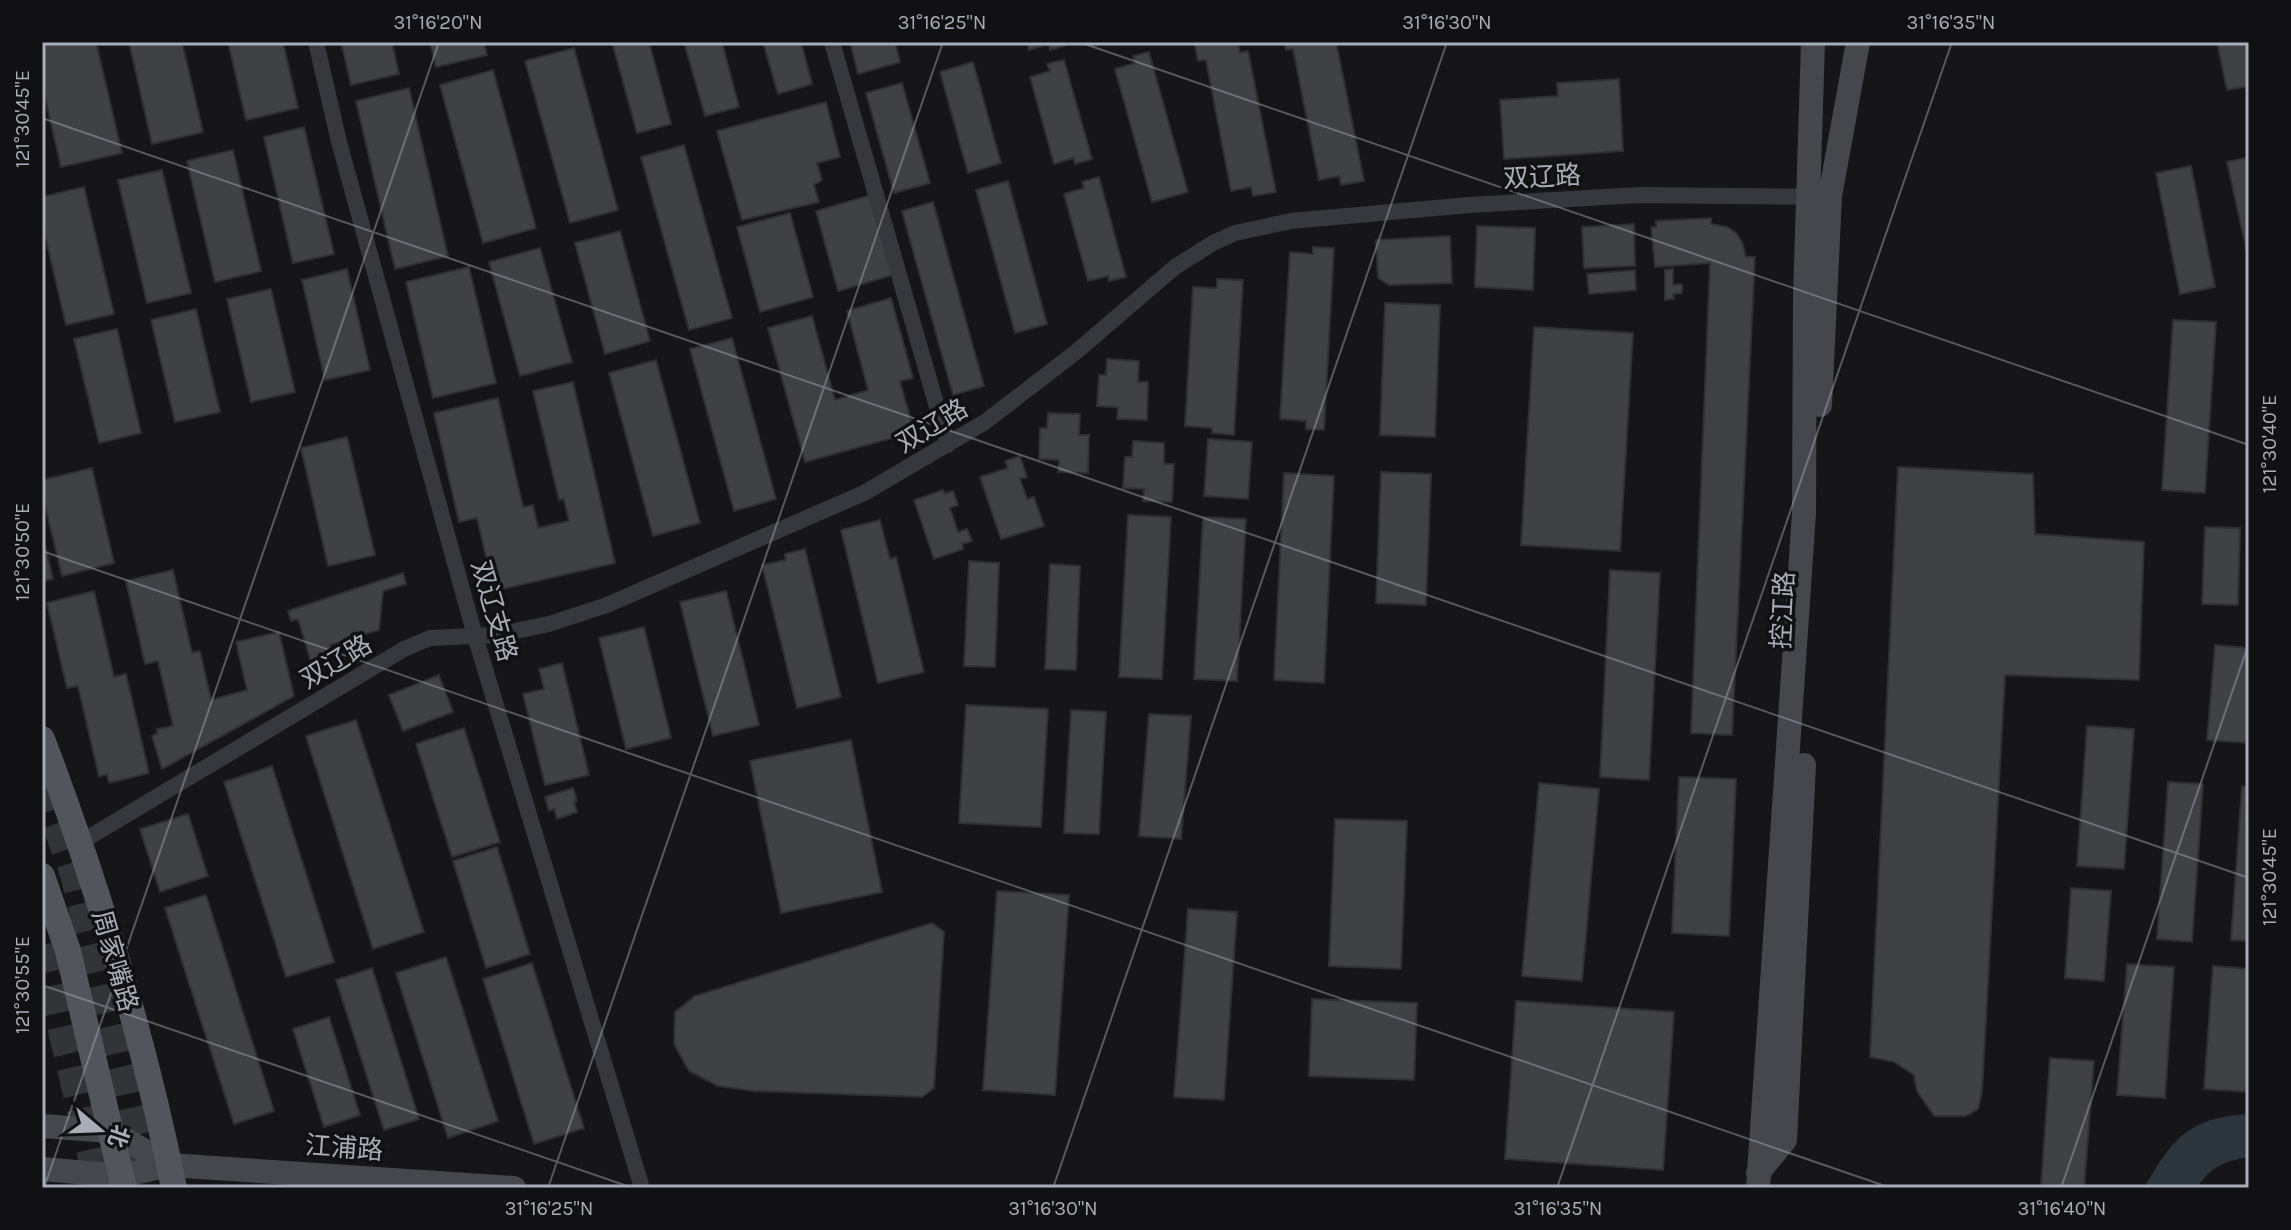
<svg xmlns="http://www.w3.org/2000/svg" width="2291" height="1230" font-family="Karla,'Noto Sans SC',sans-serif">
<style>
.water{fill:#2c353c}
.building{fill:#404145;stroke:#303034;stroke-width:2}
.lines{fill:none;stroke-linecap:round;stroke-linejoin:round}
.trunk-tunnel{stroke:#333438;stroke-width:28;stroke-dasharray:28 14;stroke-linecap:butt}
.minor{stroke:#37383d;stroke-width:16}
.secondary{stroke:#45474d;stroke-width:24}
.primary{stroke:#53555c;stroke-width:26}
.ticks{fill:none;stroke:#a8adb8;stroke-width:2;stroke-opacity:0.45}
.labels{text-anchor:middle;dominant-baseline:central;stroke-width:7;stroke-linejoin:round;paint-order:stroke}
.street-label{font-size:26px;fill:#a8adb8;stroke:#111113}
.neatline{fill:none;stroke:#a8adb8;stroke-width:3}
.ticks-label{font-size:20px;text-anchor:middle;fill:#a8adb8}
</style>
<rect width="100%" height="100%" fill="#161618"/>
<path class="water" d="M2249,1114V1157C2225,1161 2210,1167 2197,1188H2144C2174,1137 2188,1118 2249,1114Z"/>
<path class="building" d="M47,42H96L122,153L61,167L42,84V43Z
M129,42H182L203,132L152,144Z
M228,42H283L298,108L246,120Z
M341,42H392L399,74L351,85Z
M430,42H484L487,55L436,67Z
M612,42H649L671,124L637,133Z
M684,42H722L739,107L705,116Z
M763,42H801L812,84L778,94Z
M850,42H895L900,62L858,74Z
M1027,42H1066L1067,45L1050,50L1049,44L1029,50Z
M1194,42H1238L1240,53L1248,51L1276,192L1253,196L1251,187L1231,191L1206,60L1198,61Z
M1284,42H1336L1364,181L1341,185L1339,176L1319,180L1293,49L1286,50Z
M2217,42H2249V86L2227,90Z
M574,48L618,210L570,223L525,61Z
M1149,52L1188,192L1152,202L1115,69L1135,63L1133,56Z
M1064,60L1092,159L1075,164L1073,158L1054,164L1030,77L1050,71L1047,64Z
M973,62L1001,163L968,173L940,72Z
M493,70L536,228L483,243L440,85Z
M1619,79L1623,151L1504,159L1500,100L1558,96L1557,83Z
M902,83L930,183L894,193L866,93Z
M409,88L448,256L395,269L356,101Z
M826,102L840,157L817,163L822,180L814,185L819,202L742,220L717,131Z
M304,127L334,254L293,263L264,137Z
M684,145L732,318L689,330L641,157Z
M233,150L261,271L215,282L187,161Z
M2249,157V262L2227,162Z
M2191,166L2215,287L2180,294L2156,173Z
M162,170L191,293L147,303L118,180Z
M1099,177L1126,277L1109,281L1108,276L1088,281L1064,194L1084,188L1082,182Z
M1008,181L1047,324L1015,333L976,190Z
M84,187L114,314L66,325L42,222V197Z
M871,195L893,275L838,291L816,211Z
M933,202L984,386L953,395L902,211Z
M790,213L813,297L760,312L737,227Z
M1711,218V224L1727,227L1736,233L1742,242L1746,257H1755L1732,735L1691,733L1710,263L1655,267L1651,227H1656V221Z
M1634,224L1635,266L1584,268L1582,227Z
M1477,226L1535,228L1533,290L1475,287Z
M620,231L650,341L605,354L575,243Z
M1450,236L1452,283L1389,285L1378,278L1376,240Z
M1313,247L1334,248L1324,430L1306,429V421L1280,419L1290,252L1313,254Z
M540,248L572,362L520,376L489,262Z
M469,267L496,383L433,398L406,282Z
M347,269L370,370L325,380L302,280Z
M1673,269V285L1682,284V293L1673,294L1674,299L1665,300V270Z
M1635,270L1636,290L1589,294L1587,274Z
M1217,279L1243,280L1234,435L1212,433V428L1185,426L1193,287L1217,288Z
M271,289L295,392L251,402L227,299Z
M891,298L913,378L900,381L914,432L805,462L768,328L812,316L835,400L868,390L847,311Z
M1385,303L1440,305L1435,437L1380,435Z
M196,309L220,412L175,422L151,320Z
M2173,320L2216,322L2205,493L2162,490Z
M1534,327L1633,333L1620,551L1521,545Z
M117,329L141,433L99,443L74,339Z
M732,338L776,499L734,511L690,349Z
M1107,359L1139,361L1138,382H1148L1147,420L1117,419L1118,407L1097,406L1099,375H1106Z
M656,360L700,523L653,536L609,373Z
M573,382L615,563L494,591L477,518L459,522L434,413L498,398L523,507L533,505L538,528L569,521L564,499L559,500L533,391Z
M1048,413L1080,414L1079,435H1089L1088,473L1058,472L1059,460L1039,459L1040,428H1047Z
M347,437L375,555L328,566L301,448Z
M1208,439L1252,442L1248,499L1204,496Z
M1133,441L1164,443V464H1174L1172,502L1143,501L1144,489L1123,488L1125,457H1132Z
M1020,456L1027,477L1020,479L1027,499L1034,497L1044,526L1001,539L980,477L1008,468L1005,461Z
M1898,467L2033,474L2035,534L2144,542L2139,680L2005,675L1982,1091L1978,1109L1966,1116H1934L1917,1091L1914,1075L1894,1062L1870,1057Z
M92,468L114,563L62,576L42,493V480Z
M1381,472L1431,474L1426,605L1376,603Z
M1284,473L1334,476L1324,683L1274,680Z
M943,490L945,494L953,491L958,505L950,508L958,532L967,529L972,541L962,544L963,549L934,559L914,500Z
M1128,515L1171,517L1162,679L1119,677Z
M1203,517L1246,519L1237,681L1194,679Z
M880,520L890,559L896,557L924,672L878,683L841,530Z
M2205,527L2240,528L2238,605L2202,604Z
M42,533L53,579L42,581Z
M805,549L841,697L797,708L762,565L786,560L785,554Z
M969,561L999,563L995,667L964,666Z
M1050,564L1080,566L1076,670L1045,669Z
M173,570L192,653L200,651L211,700L247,690L236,642L279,632L294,696L162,769L152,736L158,733L157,729L173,726L158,661L145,664L126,581Z
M1610,570L1660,573L1649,780L1600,777Z
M403,573L406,584L383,591L379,630L330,645L334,655L311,662L298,619L291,621L288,611Z
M94,591L114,677L126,674L149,773L109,783L107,774L99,777L78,686L67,688L47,603Z
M726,591L759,725L713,736L680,602Z
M644,627L671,738L626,749L599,638Z
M2215,645L2249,648V743L2207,740Z
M562,663L589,775L545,785L523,694L544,689L539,669Z
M439,675L453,712L403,731L389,695Z
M966,705L1048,709L1041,827L959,823Z
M1071,710L1106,712L1099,834L1064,833Z
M1149,714L1191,716L1181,839L1139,836Z
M356,720L424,932L373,949L306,736Z
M2087,726L2134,729L2124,869L2077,866Z
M464,728L500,842L452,857L416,744Z
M851,740L882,892L781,913L750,761Z
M272,766L334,962L286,977L224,782Z
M1679,777L1736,779L1729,936L1672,933Z
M2168,782L2203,784L2192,942L2157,939Z
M1539,783L1599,789L1582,981L1522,976Z
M2242,786L2249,787V941L2231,940Z
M573,788L577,801L574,802L577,812L557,819L554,809L549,811L545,797Z
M188,814L208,876L160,892L140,829Z
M1335,819L1407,821L1401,969L1329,966Z
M497,847L530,954L486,968L453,861Z
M2071,888L2111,891L2104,981L2065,978Z
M997,891L1069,895L1055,1095L983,1090Z
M206,895L274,1111L234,1124L165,908Z
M1188,909L1237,912L1224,1100L1174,1097Z
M932,923L944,932L934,1088L922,1097L754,1091L718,1086L689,1071L674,1044L675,1012L695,996Z
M446,957L498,1121L448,1138L396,973Z
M532,963L584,1128L534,1144L483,979Z
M2127,964L2174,967L2165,1098L2117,1095Z
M2213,966L2249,969V1092L2204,1089Z
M372,968L419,1119L384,1130L336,980Z
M1312,999L1417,1003L1414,1080L1309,1076Z
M1516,1001L1674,1012L1663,1170L1505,1159Z
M329,1017L360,1115L324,1127L293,1029Z
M2050,1058L2094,1061L2084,1188L2041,1186Z"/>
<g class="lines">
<path class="trunk-tunnel" d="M42,784L74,874L151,1188
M42,945L99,1188"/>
<path class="minor" d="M316,42L339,142L475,636L642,1188
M832,42L948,445
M81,842L404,649L430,638L496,635L549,624L607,605L864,493L985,422L1076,352L1175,267L1213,243L1235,233L1291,221L1469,205L1639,195L1816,197"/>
<path class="secondary" d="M1820,405L1830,196L1858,42
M42,1126L111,1131L169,1165
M42,1169L121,1176L169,1165L514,1188
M1758,1173L1785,1140L1804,765
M1758,1188L1804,513L1805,297L1813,42"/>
<path class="primary" d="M42,739C97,884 143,1035 174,1188
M42,876L68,951L124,1188"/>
</g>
<path class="ticks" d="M1079,42L2249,445M42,118L2249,878M42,551L1891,1188M42,985L633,1188M44,1188L439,42M548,1188L943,42M1053,1188L1447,42M1557,1188L1952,42M2061,1188L2249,643"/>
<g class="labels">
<g class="street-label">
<text transform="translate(1542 177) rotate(-3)">双辽路</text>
<text transform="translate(932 426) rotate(-31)">双辽路</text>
<text transform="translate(1783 610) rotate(-87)">控江路</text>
<text transform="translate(494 611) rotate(74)">双辽支路</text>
<text transform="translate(336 662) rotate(-31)">双辽路</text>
<text transform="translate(115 961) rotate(74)">周家嘴路</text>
<text transform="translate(344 1148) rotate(4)">江浦路</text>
</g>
</g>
<rect width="2291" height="1230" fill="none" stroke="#111113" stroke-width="88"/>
<g transform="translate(100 1130) rotate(109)" stroke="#111113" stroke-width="6" paint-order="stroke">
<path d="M0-6L14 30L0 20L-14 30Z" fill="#a8adb8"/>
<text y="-12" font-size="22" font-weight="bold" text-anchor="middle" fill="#a8adb8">北</text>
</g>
<rect x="44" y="44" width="2203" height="1142" class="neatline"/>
<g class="ticks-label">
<text x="438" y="29">31°16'20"N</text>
<text x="942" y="29">31°16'25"N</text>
<text x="1447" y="29">31°16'30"N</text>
<text x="1951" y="29">31°16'35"N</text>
<text transform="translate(22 119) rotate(-90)" y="7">121°30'45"E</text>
<text transform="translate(2269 444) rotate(-90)" y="7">121°30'40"E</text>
<text transform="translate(22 552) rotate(-90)" y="7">121°30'50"E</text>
<text transform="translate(2269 877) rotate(-90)" y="7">121°30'45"E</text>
<text transform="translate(22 985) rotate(-90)" y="7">121°30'55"E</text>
<text x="549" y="1215">31°16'25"N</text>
<text x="1053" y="1215">31°16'30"N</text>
<text x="1558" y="1215">31°16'35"N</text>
<text x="2062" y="1215">31°16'40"N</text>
</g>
</svg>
